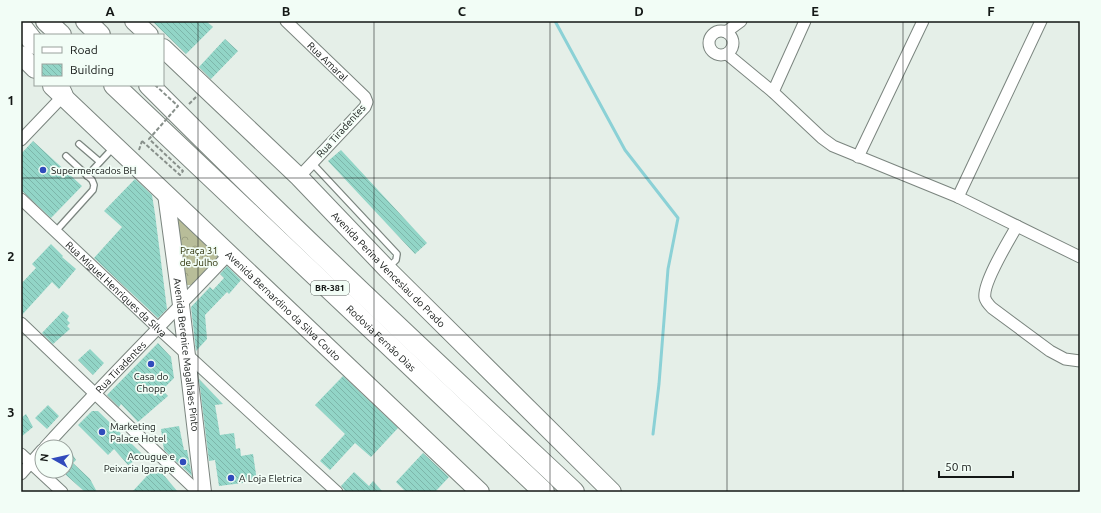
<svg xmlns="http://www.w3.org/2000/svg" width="1101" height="513" font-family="Ubuntu,sans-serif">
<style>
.park{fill:url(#park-crowns)}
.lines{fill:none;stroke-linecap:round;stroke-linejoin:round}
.stream{stroke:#8bd1d6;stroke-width:3}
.building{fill:url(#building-back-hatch)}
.service-casing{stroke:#7b857f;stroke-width:8}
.minor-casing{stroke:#7b857f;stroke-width:13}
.secondary-casing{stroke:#7b857f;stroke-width:18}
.primary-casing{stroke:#7b857f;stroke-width:20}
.motorway-casing{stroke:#7b857f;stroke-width:22}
.path{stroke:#88908b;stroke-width:2;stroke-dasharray:4 2;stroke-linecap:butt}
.service{stroke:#fff;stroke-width:5.5}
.minor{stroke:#fff;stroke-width:11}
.secondary{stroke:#fff;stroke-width:16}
.primary{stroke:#fff;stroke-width:18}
.motorway{stroke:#fff;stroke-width:20}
.path-bridge{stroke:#88908b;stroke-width:2;stroke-dasharray:4 2;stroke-linecap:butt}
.grid{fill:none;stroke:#131715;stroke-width:1;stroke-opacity:0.55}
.poi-dot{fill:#304bbc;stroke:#f2fdf6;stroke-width:1.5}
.labels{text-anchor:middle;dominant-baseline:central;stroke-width:3.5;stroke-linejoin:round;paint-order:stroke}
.shield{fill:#f2fdf6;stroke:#565c58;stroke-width:1}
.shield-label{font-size:9px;font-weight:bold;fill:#131715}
.street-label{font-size:10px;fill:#131715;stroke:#f2fdf6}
.poi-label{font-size:10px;fill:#131715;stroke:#f2fdf6;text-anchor:start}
.park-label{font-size:10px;fill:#2a2e04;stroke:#f2fdf6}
.neatline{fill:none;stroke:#131715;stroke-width:1.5}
.grid-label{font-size:13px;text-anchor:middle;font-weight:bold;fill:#131715}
</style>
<defs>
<pattern id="park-crowns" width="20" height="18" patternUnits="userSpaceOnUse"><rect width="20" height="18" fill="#b8bd99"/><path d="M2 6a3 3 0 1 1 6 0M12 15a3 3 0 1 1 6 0" fill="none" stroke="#9da283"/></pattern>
<pattern id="building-back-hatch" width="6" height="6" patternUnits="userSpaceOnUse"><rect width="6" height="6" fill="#92d5c7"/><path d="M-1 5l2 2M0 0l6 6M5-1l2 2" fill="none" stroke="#7db6aa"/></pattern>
</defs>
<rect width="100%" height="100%" fill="#e5efe8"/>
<path class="park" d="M177,217L222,254L193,285H186Z"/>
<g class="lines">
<path class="stream" d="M555,21L625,150L678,218L668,269L659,384L653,434"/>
</g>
<path class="building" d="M152,21H206L213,27L186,54Z
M225,39L238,51L211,79L199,67Z
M33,141L82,186L51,218L21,190V154Z
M341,150L427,243L415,254L328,161Z
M135,179L152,195L155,214L167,309L158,318L94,258L122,227L104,211Z
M51,244L63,256L62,257L76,269L59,289L52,282L21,316V284L36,268L32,264Z
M227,266L241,280L229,294L227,292L205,315L207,339L196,351L191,307L210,287L213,290L224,278L220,274Z
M63,311L69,316L67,320L70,323L67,326L70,329L53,344L42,333Z
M158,343L171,357L174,378L162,390L168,396L138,422L121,404L119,407L107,395Z
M90,349L104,363L93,375L78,360Z
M343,376L398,428L371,457L355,443L330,470L320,461L345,434L315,405Z
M199,379L223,404L215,405L220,435L234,433L236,449L240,448L241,456L253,454L257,481L219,486L215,460L209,461Z
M48,405L59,416L47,429L35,418Z
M92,411H98L143,455L128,465L114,449L108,455L78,425Z
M26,414L33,427L21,437V418Z
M179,426L184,450H187L192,476L164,450L161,429Z
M66,444L76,460L73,463L90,479L97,492H85L66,475Z
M423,453L449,477L435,492H406L396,482Z
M156,466L178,492H132L145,478Z
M354,472L369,486L373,481L383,492H346L341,486Z"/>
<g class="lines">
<g class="service-casing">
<path id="service" d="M79,144L100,162
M312,163L397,254L396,260L389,267
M87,176L113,148
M56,231L93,190L94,185L92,180L66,156"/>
</g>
<g class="minor-casing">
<g id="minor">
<path id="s1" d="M286,21L365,97L367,102L365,107L299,177"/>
<circle cx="721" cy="43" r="12"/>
<path d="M726,32L741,21"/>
<path d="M727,54L773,92L822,138L833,146L958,197L1080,257"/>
<path d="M773,92L805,21"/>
<path d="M21,140L63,96"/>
<path d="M858,157L923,21"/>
<path d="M958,197L1041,21"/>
<path id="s2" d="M21,199L158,328L337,492"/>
<path d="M1017,226C1009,240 982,284 985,298C986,302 989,305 992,308L1050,351L1065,359L1080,361"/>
<path d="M21,323L198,492"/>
<path id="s3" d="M45,447C105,381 169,318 230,253"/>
<path d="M21,454L62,492"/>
<path d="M21,474L42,450"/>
</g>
</g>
<g class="secondary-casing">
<g id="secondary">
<path id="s4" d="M166,194L181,305L203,492"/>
</g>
</g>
<g class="primary-casing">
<g id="primary">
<path d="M134,21L149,35"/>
<path id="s5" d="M163,48L299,177L387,269L612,492"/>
<path d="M21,55L35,69"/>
<path id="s6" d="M52,86L480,492"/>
</g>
</g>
<g class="motorway-casing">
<g id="motorway">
<path d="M46,21L61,35"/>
<path d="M86,21L100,35"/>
<path d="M21,26L35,44"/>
<path d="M58,85L63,96"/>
<path id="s7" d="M114,85L544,492"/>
<path d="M149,85C287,224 431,358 574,492"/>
</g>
</g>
<path class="path" d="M189,104L196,97
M139,150L142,141"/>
<use href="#service" class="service"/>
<use href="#minor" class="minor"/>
<use href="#secondary" class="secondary"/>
<use href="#primary" class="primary"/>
<use href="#motorway" class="motorway"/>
<path class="path-bridge" d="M142,141L180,175L183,171L149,139L178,106L155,85"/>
</g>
<path class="grid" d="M198,21V492M374,21V492M550,21V492M727,21V492M903,21V492M21,178H1080M21,335H1080"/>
<g class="poi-dot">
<circle cx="43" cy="170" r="4"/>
<circle cx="151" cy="364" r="4"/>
<circle cx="102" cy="432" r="4"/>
<circle cx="183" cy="462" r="4"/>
<circle cx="231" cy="478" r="4"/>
</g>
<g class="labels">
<rect class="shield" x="311" y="281" width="38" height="14" rx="3"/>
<g class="shield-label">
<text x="330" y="288">BR-381</text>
</g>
<g class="street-label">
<text stroke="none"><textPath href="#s1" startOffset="58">Rua Amaral</textPath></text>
<text transform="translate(341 131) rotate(-48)">Rua Tiradentes</text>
<text stroke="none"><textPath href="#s5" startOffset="316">Avenida Perina Venceslau do Prado</textPath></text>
<text stroke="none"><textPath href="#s2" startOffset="131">Rua Miguel Henriques da Silva</textPath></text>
<text stroke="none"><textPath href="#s6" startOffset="319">Avenida Bernardino da Silva Couto</textPath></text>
<text stroke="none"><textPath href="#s7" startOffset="368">Rodovia Fernão Dias</textPath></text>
<text stroke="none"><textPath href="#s4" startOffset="162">Avenida Berenice Magalhães Pinto</textPath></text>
<text stroke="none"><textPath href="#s3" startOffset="110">Rua Tiradentes</textPath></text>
</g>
<g class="poi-label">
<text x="51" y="170">Supermercados BH</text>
<text x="151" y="376" text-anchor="middle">Casa do<tspan x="151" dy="12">Chopp</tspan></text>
<text x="110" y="426">Marketing<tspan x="110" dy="12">Palace Hotel</tspan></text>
<text x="175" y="456" text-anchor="end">Acougue e<tspan x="175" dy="12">Peixaria Igarape</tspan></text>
<text x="239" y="478">A Loja Eletrica</text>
</g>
<g class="park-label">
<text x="199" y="250">Praça 31<tspan x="199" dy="12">de Julho</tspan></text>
</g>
</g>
<rect width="1101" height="513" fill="none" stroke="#f2fdf6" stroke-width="44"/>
<rect x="34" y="34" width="130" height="52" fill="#f2fdf6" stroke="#99a19c"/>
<rect x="42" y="47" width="20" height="6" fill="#ffffff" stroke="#99a19c"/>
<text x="70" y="54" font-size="12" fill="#131715">Road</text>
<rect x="42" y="64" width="20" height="12" fill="url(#building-back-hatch)" stroke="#99a19c"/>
<text x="70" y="74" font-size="12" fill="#131715">Building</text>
<g transform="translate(54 459) rotate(278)"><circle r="19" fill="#f2fdf6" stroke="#99a19c"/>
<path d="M0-3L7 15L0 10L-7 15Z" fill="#304bbc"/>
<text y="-6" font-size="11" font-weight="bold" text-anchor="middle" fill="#131715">N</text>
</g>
<path d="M939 471v6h74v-6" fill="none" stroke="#131715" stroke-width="2"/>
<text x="945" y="471" font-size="12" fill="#131715" stroke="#f2fdf6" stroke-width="3" paint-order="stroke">50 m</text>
<rect x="22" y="22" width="1057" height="469" class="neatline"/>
<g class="grid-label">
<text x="110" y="16">A</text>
<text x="286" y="16">B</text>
<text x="462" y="16">C</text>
<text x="639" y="16">D</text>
<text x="815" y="16">E</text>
<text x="991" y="16">F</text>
<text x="11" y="105">1</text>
<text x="11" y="261">2</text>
<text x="11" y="417">3</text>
</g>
</svg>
